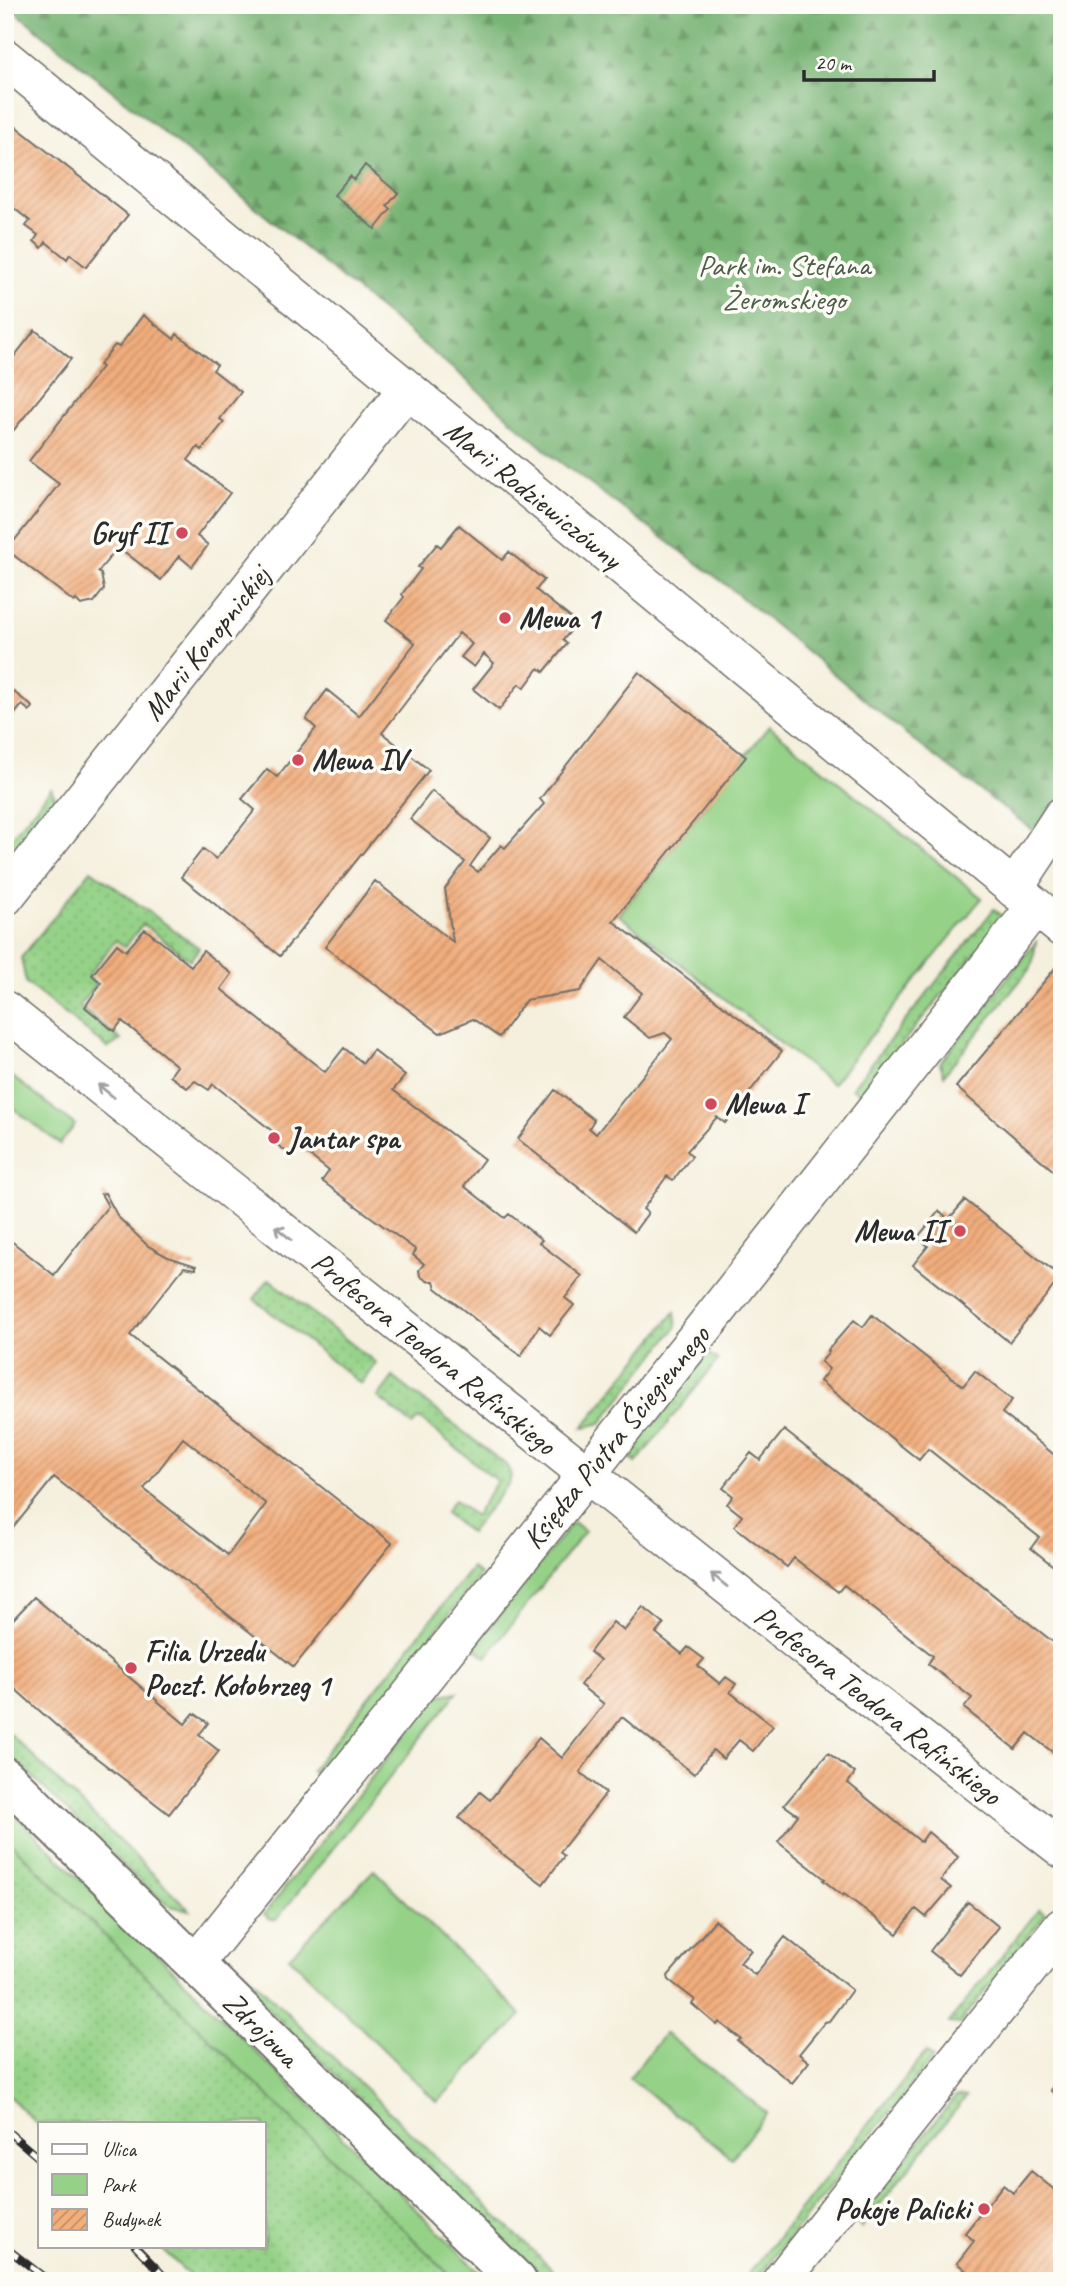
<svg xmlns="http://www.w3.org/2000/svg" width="1067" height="2286" font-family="Caveat,sans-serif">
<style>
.grass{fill:url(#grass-dots);stroke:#607e5a;stroke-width:2}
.forest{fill:url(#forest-firs);stroke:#527050;stroke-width:2}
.green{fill:#95d288;stroke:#607e5a;stroke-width:2}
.building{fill:url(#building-hatch);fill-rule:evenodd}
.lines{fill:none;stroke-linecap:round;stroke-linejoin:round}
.street-casing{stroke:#72706a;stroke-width:40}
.secondary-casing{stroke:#72706a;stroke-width:42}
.street{stroke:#fff;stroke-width:37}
.secondary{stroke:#fff;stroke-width:38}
.rail-casing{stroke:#2b2b2b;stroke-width:8}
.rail{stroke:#fdfcf7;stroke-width:5;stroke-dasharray:16;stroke-linecap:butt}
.oneway{stroke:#a0a0a0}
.poi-dot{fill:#d1495b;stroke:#fdfcf7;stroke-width:2.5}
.labels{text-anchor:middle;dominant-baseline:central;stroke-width:7;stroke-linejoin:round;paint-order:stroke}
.park-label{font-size:30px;fill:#4b5d47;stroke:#fdfcf7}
.street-label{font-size:30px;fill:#2b2b2b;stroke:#fdfcf7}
.poi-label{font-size:30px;font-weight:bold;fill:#2b2b2b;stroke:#fdfcf7;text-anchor:start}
</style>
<defs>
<pattern id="grass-dots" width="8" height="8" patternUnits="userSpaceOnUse" patternTransform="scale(1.75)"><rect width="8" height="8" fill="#95d288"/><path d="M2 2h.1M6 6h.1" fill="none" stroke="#81b476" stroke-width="1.8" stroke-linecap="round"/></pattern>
<pattern id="forest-firs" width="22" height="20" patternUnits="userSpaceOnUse" patternTransform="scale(1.75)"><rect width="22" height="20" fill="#78b474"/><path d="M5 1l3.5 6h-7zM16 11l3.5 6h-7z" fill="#63935f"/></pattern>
<pattern id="building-hatch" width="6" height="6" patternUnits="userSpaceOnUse" patternTransform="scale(1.75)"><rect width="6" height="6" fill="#f2ae7d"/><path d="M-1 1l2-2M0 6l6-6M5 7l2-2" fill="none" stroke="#c48e67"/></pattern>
</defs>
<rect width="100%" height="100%" fill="#fdfcf7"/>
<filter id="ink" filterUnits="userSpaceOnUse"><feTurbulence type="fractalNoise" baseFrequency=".0143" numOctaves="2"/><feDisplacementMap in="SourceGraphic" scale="14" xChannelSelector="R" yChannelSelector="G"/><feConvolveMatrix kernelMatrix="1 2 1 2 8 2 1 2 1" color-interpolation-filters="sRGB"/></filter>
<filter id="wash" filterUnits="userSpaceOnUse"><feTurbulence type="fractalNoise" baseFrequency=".00686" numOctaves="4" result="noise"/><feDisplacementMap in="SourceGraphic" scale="28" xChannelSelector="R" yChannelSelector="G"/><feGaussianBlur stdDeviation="1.57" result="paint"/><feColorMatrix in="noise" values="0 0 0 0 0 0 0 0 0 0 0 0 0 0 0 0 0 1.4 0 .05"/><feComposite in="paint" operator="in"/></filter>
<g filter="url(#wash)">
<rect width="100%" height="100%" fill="#f5f0de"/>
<path class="grass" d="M51,788L56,798L5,861V846Z
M91,870L199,948L190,960L143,924L125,947L116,940L88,976L96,984L79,1006L121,1040L108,1048L26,983L21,958Z
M994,909L1004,918L861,1094L852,1088Z
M1036,942L1032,966L944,1075L940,1063Z
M269,1279L376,1363L361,1384L254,1299Z
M675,1312L677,1326L601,1423L582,1428Z
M707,1353L718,1360L636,1463L628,1456L629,1451Z
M393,1377L506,1465C511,1472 512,1476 509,1483L470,1533L445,1513L454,1500L475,1516L497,1481L419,1418L412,1425L378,1397Z
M5,1729L190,1910L170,1906L142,1884L5,1750Z
M5,1837L456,2281H195L159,2246H264V2123H40V2127L5,2092Z
M1039,1909L1046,1914L959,2024L949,2023Z
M241,1968L564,2281H545L266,2007L253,1992Z
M926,2052L933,2058L755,2281H743Z
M956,2096L966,2097L861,2228L856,2220Z"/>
<path class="forest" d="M7,5H1062V852L917,743L724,583L552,456L463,377Z"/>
<path class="green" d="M769,726L982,898L832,1084L619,915Z
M5,1071L75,1125L60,1144L5,1102Z
M573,1522L585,1531L486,1657L474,1647Z
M472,1568L480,1575L320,1777L311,1771Z
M458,1692L276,1920L270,1919L264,1914L436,1696Z
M5,1805L489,2281H456L5,1837Z
M374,1870L522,2015L437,2102L289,1957Z
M665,2033L767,2113L732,2158L629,2078Z"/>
<g id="blocks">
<path class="building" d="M5,118L128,215L86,267L70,254L67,259L46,242L42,248L34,241L38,235L26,226L30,221L5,201Z
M365,165L398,193L387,206L391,209L375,229L334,195L350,176L354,180Z
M143,315L174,339L177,334L217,365L213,370L241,392L220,419L224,422L202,450L198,447L188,460L230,493L197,536L208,545L192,567L179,556L161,580L118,547L98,572L101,574L104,589L94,602L81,605L76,600L74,602L7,550L59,484L29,461L102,367L99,365L115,345L119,347Z
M35,330L71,359L5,441V360L9,363Z
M459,525L502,560L509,552L544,580L536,590L577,623L563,640L567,644L544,672L539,668L524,688L519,684L499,710L473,689L494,663L484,654L474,667L461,657L472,644L459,633L382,733L429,770L280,956L181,877L203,849L216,859L255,810L242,799L267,769L277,777L316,728L306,719L327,690L359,716L415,643L386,620L404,597L402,594L421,569L418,567L437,544L441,547Z
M639,672L746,757L613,921L782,1051L725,1123L717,1117L687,1151L692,1156L673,1180L667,1176L643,1209L648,1213L634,1232L518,1139L555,1090L594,1120L589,1128L596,1134L672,1039L665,1033L650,1038L624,1017L642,993L602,960L580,991L526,1000L499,1037L473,1019L440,1033L325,947L375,881L453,942L445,889L465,862L410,819L432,791L490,838L470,866L478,872L501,845L505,848L544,804L540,799Z
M5,685L33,707L30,711L22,705L5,726Z
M145,929L191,966L203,951L232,974L221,989L325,1072L344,1048L363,1063L373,1050L405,1076L393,1090L484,1159L464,1186L505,1218L509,1214L542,1240L539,1243L582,1276L565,1298L574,1305L550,1335L539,1326L521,1356L436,1288L434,1281H427L420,1276L419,1270L424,1264L413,1255L416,1250L322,1181L329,1171L299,1147L291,1155L272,1141L276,1134L213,1084L209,1090L195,1081L187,1088L170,1076L177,1066L122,1021L114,1031L85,1007L101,983L92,975L117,944L126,951Z
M1057,966L1062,970V1178L956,1087Z
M105,1193L118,1217L148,1246L168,1257L196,1266V1269L184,1267L130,1335L392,1543L294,1667L54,1477L5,1538V1236L54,1275L108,1206L101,1194ZM183,1438L266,1504L228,1555L144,1489Z
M965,1200L1061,1277L1009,1342L913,1265L928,1246L918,1237L927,1226L939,1211L949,1219Z
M872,1315L963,1386L975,1371L1012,1400L1002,1413L1062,1461V1573L1031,1548L1039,1537L928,1449L919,1460L820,1381L829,1369L821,1362L829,1352L827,1351L854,1320L863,1327Z
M784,1430L1062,1649V1745L1055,1754L1028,1733L1015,1749L964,1708L972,1698L928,1664L933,1656L844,1585L838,1592L794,1558L787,1567L734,1526L742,1516L727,1504L733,1496L723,1488L751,1453L760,1460Z
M34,1597L185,1724L194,1713L208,1723L199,1735L219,1751L169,1814L68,1736L5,1680V1628Z
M643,1607L664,1624L656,1633L682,1654L688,1647L704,1659L698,1666L720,1684L726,1677L736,1684L730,1692L773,1726L753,1751L739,1740L723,1759L713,1750L694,1774L622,1717L580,1772L606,1793L560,1852L564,1856L543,1884L501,1853L459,1818L480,1792L490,1800L539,1738L562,1758L604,1704L580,1685L600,1660L590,1652L613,1622L624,1631Z
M828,1753L855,1773L848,1783L921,1842L928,1832L958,1857L941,1880L951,1888L926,1917L916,1909L897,1934L844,1894L843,1896L823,1880L825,1879L778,1842L798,1815L784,1805Z
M968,1902L999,1927L960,1975L930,1951Z
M715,1920L751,1950L740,1963L755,1975L785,1937L852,1990L829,2021L825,2022L799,2054L809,2062L792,2083L738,2041L741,2039L719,2022L717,2025L692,2004L695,2000L669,1980L668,1976Z
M1062,2075V2100L1050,2090Z
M1031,2171L1062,2196V2281H978L957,2263L974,2241L965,2233L1003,2185L1013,2193Z"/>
</g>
</g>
<g filter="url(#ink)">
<use href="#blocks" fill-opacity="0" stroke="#72706a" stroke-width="2"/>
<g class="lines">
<g class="street-casing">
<path id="street" d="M5,58L1062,928
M1014,889L1062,816
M5,897L406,390
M5,1010L839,1675L1062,1849
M195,1964L711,1319L1035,907
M781,2281L1062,1927"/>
</g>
<g class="secondary-casing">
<path id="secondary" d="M5,1777L517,2281"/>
</g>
<use href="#street" class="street"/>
<use href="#secondary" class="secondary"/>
<g class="rail-casing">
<path id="rail" d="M5,2129L40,2159
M135,2246L169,2281
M5,2247L49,2281"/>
</g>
<use href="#rail" class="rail"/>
</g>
<defs><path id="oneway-shaft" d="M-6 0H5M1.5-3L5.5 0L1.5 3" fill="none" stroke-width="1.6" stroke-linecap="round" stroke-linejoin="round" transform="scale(1.75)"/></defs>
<g class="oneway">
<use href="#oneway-shaft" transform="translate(106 1091) rotate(-141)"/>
<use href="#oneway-shaft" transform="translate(283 1233) rotate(-141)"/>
<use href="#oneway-shaft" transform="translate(719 1580) rotate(-141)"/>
</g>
</g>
<g class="poi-dot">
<circle cx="182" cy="533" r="7"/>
<circle cx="505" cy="618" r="7"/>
<circle cx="298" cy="760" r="7"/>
<circle cx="711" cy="1104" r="7"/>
<circle cx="274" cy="1138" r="7"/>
<circle cx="960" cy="1231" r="7"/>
<circle cx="131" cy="1668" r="7"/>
<circle cx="984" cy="2209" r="7"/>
</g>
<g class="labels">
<g class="park-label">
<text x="784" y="265">Park im. Stefana<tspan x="784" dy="34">Żeromskiego</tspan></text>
</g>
<g class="street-label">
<text transform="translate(533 494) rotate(39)">Marii Rodziewiczówny</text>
<text transform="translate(206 643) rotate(-52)">Marii Konopnickiej</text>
<text transform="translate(434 1353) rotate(39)">Profesora Teodora Rafińskiego</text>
<text transform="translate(616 1437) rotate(-51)">Księdza Piotra Ściegiennego</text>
<text transform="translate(878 1705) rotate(38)">Profesora Teodora Rafińskiego</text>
<text transform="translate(261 2029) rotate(45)">Zdrojowa</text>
</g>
<g class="poi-label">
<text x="168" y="533" text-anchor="end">Gryf II</text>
<text x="519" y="618">Mewa 1</text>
<text x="312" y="760">Mewa IV</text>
<text x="725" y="1104">Mewa I</text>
<text x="288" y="1138">Jantar spa</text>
<text x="946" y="1231" text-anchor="end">Mewa II</text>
<text x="145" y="1651">Filia Urzedu<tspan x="145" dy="34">Poczt. Kołobrzeg 1</tspan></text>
<text x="970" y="2209" text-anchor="end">Pokoje Palicki</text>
</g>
</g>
<rect width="1067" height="2286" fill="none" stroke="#fdfcf7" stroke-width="28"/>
<rect x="38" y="2122" width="228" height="126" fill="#fdfcf7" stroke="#a9a8a5" stroke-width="2"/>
<rect x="52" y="2144" width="35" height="10" fill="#ffffff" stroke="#a9a8a5" stroke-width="2"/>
<text x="102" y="2156" font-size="21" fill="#2b2b2b">Ulica</text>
<rect x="52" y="2174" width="35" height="21" fill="#95d288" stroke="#a9a8a5" stroke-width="2"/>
<text x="102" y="2192" font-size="21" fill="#2b2b2b">Park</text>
<rect x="52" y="2209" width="35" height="21" fill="url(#building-hatch)" stroke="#a9a8a5" stroke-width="2"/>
<text x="102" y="2226" font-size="21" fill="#2b2b2b">Budynek</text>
<path d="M804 70v10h130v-10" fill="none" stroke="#2b2b2b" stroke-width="3.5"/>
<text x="815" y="70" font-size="21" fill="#2b2b2b" stroke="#fdfcf7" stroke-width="5" paint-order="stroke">20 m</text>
</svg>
